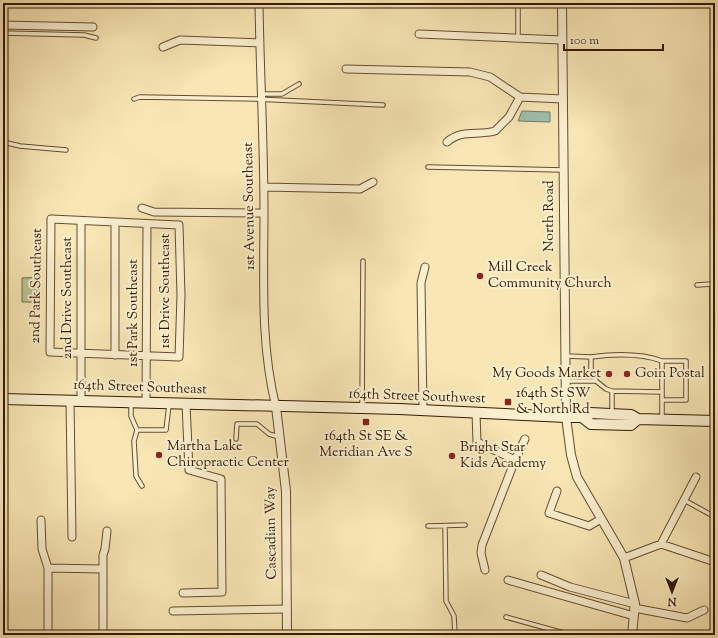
<svg xmlns="http://www.w3.org/2000/svg" width="718" height="638" font-family="'Sorts Mill Goudy',serif">
<style>
.green{fill:#b7c793;stroke:#76704a}
.water{fill:#9dc0ae;stroke:#737d69}
.lines{fill:none;stroke-linecap:round;stroke-linejoin:round}
.service-casing{stroke:#664c2f;stroke-width:5.5}
.minor-casing{stroke:#664c2f;stroke-width:9}
.tertiary-casing{stroke:#664c2f;stroke-width:10}
.secondary-casing{stroke:#351902;stroke-width:12}
.service{stroke:#faefcf;stroke-width:3.5}
.minor{stroke:#faefcf;stroke-width:7}
.tertiary{stroke:#faefcf;stroke-width:8}
.secondary{stroke:#faefcf;stroke-width:10}
.poi-dot{fill:#8f2418;stroke:#faefcf;stroke-width:1.5}
.labels{text-anchor:middle;dominant-baseline:central;stroke-width:4;stroke-linejoin:round;paint-order:stroke}
.street-label{font-size:14px;fill:#351902;stroke:#faefcf}
.poi-label{font-size:14px;fill:#351902;stroke:#faefcf;text-anchor:start}
</style>
<rect width="100%" height="100%" fill="#f8e7b5"/>
<filter id="stains"><feTurbulence type="fractalNoise" baseFrequency=".005" numOctaves="4"/><feColorMatrix values="0 0 0 0 .2 0 0 0 0 .09 0 0 0 0 .02 0 0 0 .5 -.17"/></filter>
<radialGradient id="worn" r=".72"><stop offset=".6" stop-color="#630" stop-opacity="0"/><stop offset="1" stop-color="#630" stop-opacity=".3"/></radialGradient>
<path class="green" d="M39,277V302H22V278Z"/>
<path class="water" d="M522,111L550,112V122L518,121Z"/>
<g class="lines">
<g class="service-casing">
<path id="service" d="M518,3V38
M3,33L84,35L96,38
M262,94H282L299,84
M134,99L140,97L256,99L383,105
M3,142L20,146L66,150
M428,167L563,170
M697,285L712,284V420
M566,356L591,357V371L596,381
M591,357C614,354 640,353 662,361
M566,381H596L606,389L612,391
M131,403V416L137,430H166L169,405
M362,408L363,261
M612,414V391L662,392
M662,418V400H686V361H662V400
M137,430L134,441L136,476L142,486
M236,439L237,424H257L269,434L279,437
M684,500L715,517
M428,526L465,525
M445,526L446,601L454,616L455,635
M506,617L571,635"/>
</g>
<g class="minor-casing">
<path id="minor" d="M259,3C260,73 264,142 264,212C264,277 260,344 276,407
M3,25L93,27
M419,34L562,40
M163,47L180,40L260,43
M346,69L470,72L490,77L520,97L562,99
M447,142C462,129 477,136 495,131L509,117L520,97
M264,187L360,189L373,182
M142,208L154,212L264,213
M51,219L179,225L181,295L179,357L50,352Z
M81,221V400
M115,355V222
M70,400L72,537
M146,402L147,224
M423,410L421,283L425,267
M476,413L477,442L515,460L482,545L481,553L485,570
M515,460L525,439
M557,491L549,513L589,526L601,519
M41,520L42,549L48,568V635
M661,544L715,562
M624,558L661,544L696,477
M48,568L102,569
M541,575L570,587L635,604
M508,580L634,616
M183,593L222,592L221,479L189,470L186,404
M634,608L687,618L704,610
M173,611L287,609
M103,635V555L105,549L107,531"/>
</g>
<g class="tertiary-casing">
<path id="tertiary" d="M562,3L566,417L571,455L577,477L624,558L635,604L632,635
M276,407L286,491L287,635"/>
</g>
<g class="secondary-casing">
<path id="secondary" d="M3,399L399,409L566,417H582L590,413L631,415L638,419L715,421
M582,417L591,424L631,425L638,419"/>
</g>
<use href="#service" class="service"/>
<use href="#minor" class="minor"/>
<use href="#tertiary" class="tertiary"/>
<use href="#secondary" class="secondary"/>
</g>
<g class="poi-dot">
<circle cx="480" cy="276" r="4"/>
<circle cx="609" cy="374" r="4"/>
<circle cx="627" cy="374" r="4"/>
<rect x="504" y="398" width="8" height="8" rx="2"/>
<rect x="362" y="418" width="8" height="8" rx="2"/>
<circle cx="159" cy="455" r="4"/>
<circle cx="452" cy="456" r="4"/>
</g>
<g class="labels">
<g class="street-label">
<text transform="translate(250 206) rotate(-91)">1st Avenue Southeast</text>
<text transform="translate(550 216) rotate(-90)">North Road</text>
<text transform="translate(37 286) rotate(-89)">2nd Park Southeast</text>
<text transform="translate(166 291) rotate(-90)">1st Drive Southeast</text>
<text transform="translate(68 298) rotate(-90)">2nd Drive Southeast</text>
<text transform="translate(134 313) rotate(-90)">1st Park Southeast</text>
<text transform="translate(140 388) rotate(2)">164th Street Southeast</text>
<text transform="translate(417 397) rotate(2)">164th Street Southwest</text>
<text transform="translate(272 533) rotate(-91)">Cascadian Way</text>
</g>
<g class="poi-label">
<text x="488" y="268">Mill Creek<tspan x="488" dy="16">Community Church</tspan></text>
<text x="601" y="374" text-anchor="end">My Goods Market</text>
<text x="635" y="374">Goin Postal</text>
<text x="516" y="394">164th St SW<tspan x="516" dy="16">&amp; North Rd</tspan></text>
<text x="366" y="437" text-anchor="middle">164th St SE &amp;<tspan x="366" dy="16">Meridian Ave S</tspan></text>
<text x="167" y="447">Martha Lake<tspan x="167" dy="16">Chiropractic Center</tspan></text>
<text x="460" y="448">Bright Star<tspan x="460" dy="16">Kids Academy</tspan></text>
</g>
</g>
<rect width="718" height="638" fill="none" stroke="#f8e7b5" stroke-width="16"/>
<rect x="4" y="4" width="710" height="630" fill="none" stroke="#351902" stroke-width="2"/>
<rect x="8" y="8" width="702" height="622" fill="none" stroke="#351902"/>
<g transform="translate(672 592) rotate(180)" stroke="#faefcf" stroke-width="3" paint-order="stroke">
<path d="M0-3L7 15L0 10L-7 15Z" fill="#351902"/>
<text y="-6" font-size="11" font-weight="bold" text-anchor="middle" fill="#351902">N</text>
</g>
<path d="M564 44v6h99v-6" fill="none" stroke="#351902" stroke-width="2"/>
<text x="570" y="44" font-size="12" fill="#351902" stroke="#faefcf" stroke-width="3" paint-order="stroke">100 m</text>
<rect width="100%" height="100%" filter="url(#stains)"/>
<rect width="100%" height="100%" fill="url(#worn)"/>
</svg>
